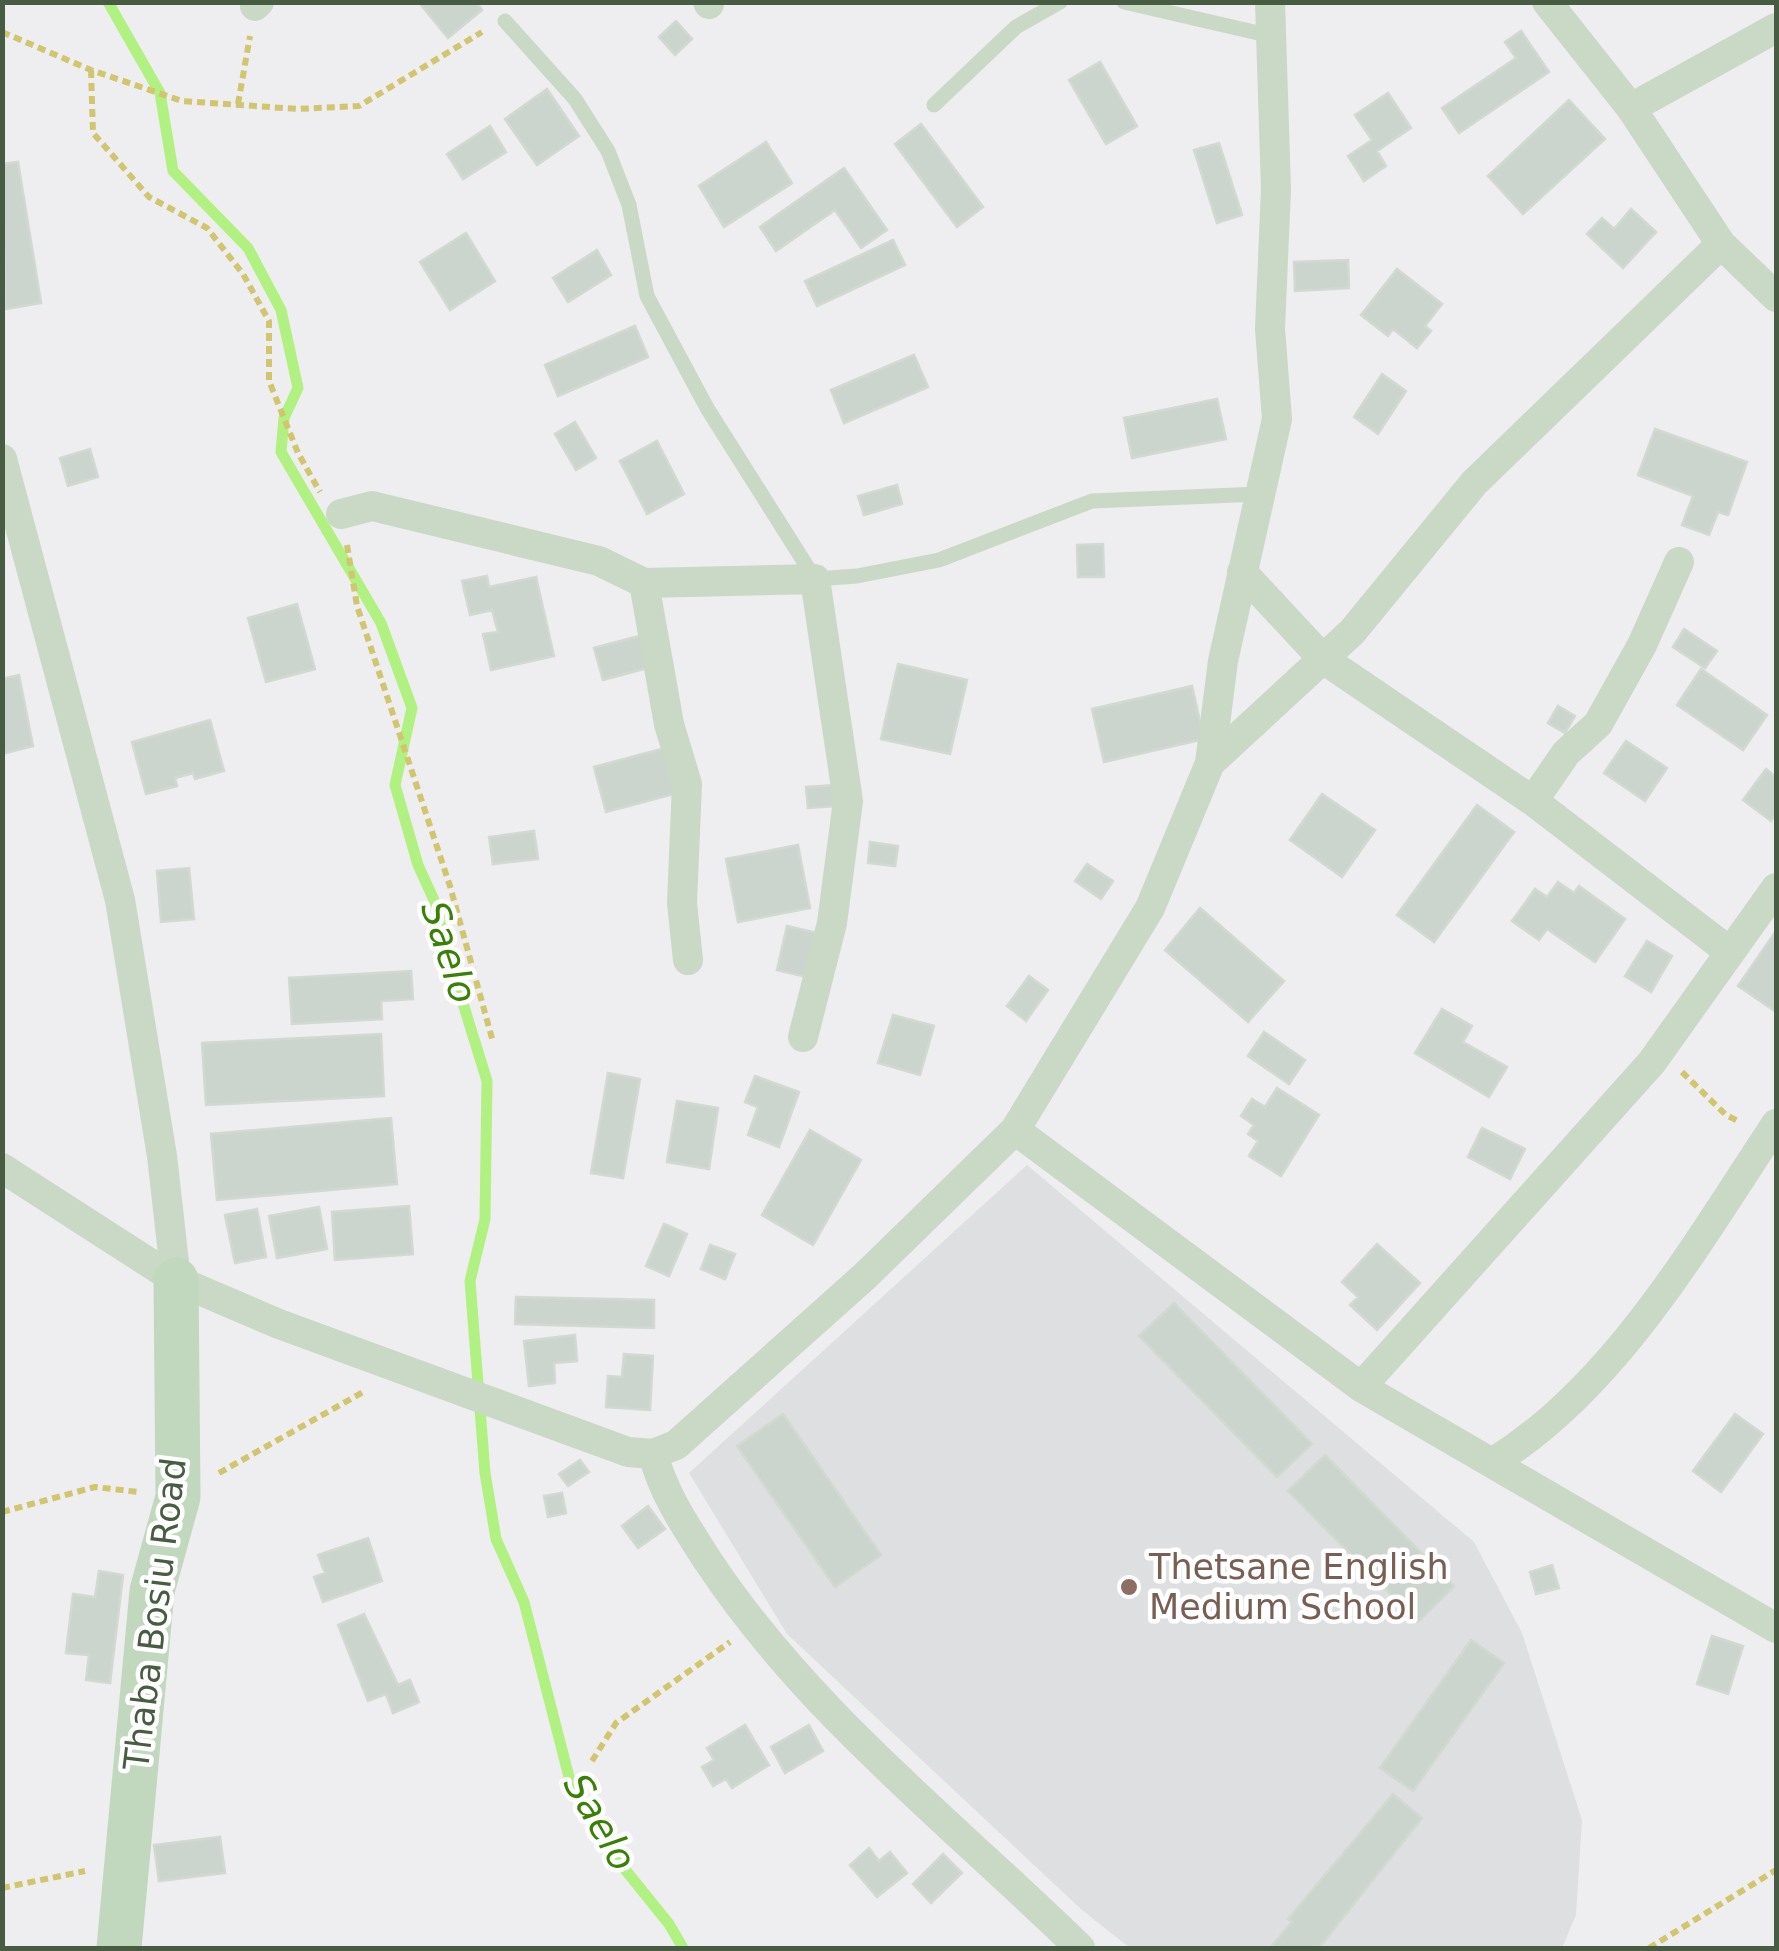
<svg xmlns="http://www.w3.org/2000/svg" width="1779" height="1951" font-family="'DejaVu Sans',sans-serif">
<style>
.education{fill:#dedfe1}
.lines{fill:none;stroke-linecap:round;stroke-linejoin:round}
.stream{stroke:#b1f182;stroke-width:11}
.building{fill:#ccd5cd;stroke:#d1d9d1;stroke-width:2.5}
.path{stroke:#d1c56e;stroke-width:6;stroke-dasharray:8 5;stroke-linecap:butt}
.lane{stroke:#c9d9c5;stroke-width:15}
.street{stroke:#c9d9c5;stroke-width:30}
.secondary{stroke:#c1d8be;stroke-width:45}
.education-dot{fill:#8d6e63;stroke:#fff;stroke-width:4}
.labels{text-anchor:middle;dominant-baseline:central;stroke-width:9;stroke-linejoin:round;paint-order:stroke}
.education-label{font-size:35px;fill:#785e54;stroke:#fff;text-anchor:start}
.street-label{font-size:35px;fill:#485c44;stroke:#fff}
.water-label{font-size:38px;font-style:italic;fill:#3a8007;stroke:#fff}
</style>
<rect width="100%" height="100%" fill="#eeedf0"/>
<path class="education" d="M1027,1165L1474,1542L1522,1633L1582,1820L1576,1915L1562,1948H1130L1082,1910L787,1634L689,1473Z"/>
<g class="lines">
<path class="stream" d="M108,2L160,93L173,171L248,248L281,310L298,388L284,418L281,452L381,623L412,708L395,785L418,865L444,922L461,997L487,1081L485,1219L470,1281L485,1473L496,1539L524,1602L569,1777L615,1857L669,1924L683,1948"/>
</g>
<path class="building" d="M425,2H476L482,10L448,38L421,5Z
M676,21L692,39L675,55L659,37Z
M1521,31L1549,72L1459,133L1442,108L1516,58L1505,42Z
M1100,62L1137,126L1106,144L1069,80Z
M547,89L579,136L537,165L505,119Z
M1388,93L1411,128L1377,151L1386,166L1364,181L1348,156L1372,140L1355,115Z
M1569,100L1605,139L1523,214L1488,176Z
M921,124L983,207L957,227L895,144Z
M490,126L506,152L463,179L447,154Z
M766,142L792,183L724,227L699,186Z
M1219,143L1242,215L1217,223L1194,150Z
M18,162L41,303L6,309L2,164Z
M844,168L887,230L861,248L835,210L776,251L760,227Z
M1631,209L1656,232L1623,268L1587,234L1602,218L1614,229Z
M466,233L495,281L450,310L420,262Z
M893,240L905,265L817,306L805,281Z
M597,250L611,275L568,302L553,278Z
M1348,260L1349,288L1295,291L1294,262Z
M1397,269L1442,304L1425,326L1431,331L1417,348L1393,329L1388,336L1361,315Z
M635,326L648,357L558,396L545,365Z
M914,355L928,387L844,423L831,390Z
M1382,374L1406,391L1378,434L1354,417Z
M1217,399L1226,439L1132,458L1124,418Z
M575,422L596,458L576,470L555,434Z
M1655,429L1747,462L1728,515L1718,512L1709,535L1682,525L1693,496L1638,475Z
M657,441L684,494L647,514L620,461Z
M90,449L98,477L68,486L60,458Z
M897,485L902,504L864,515L858,496Z
M1103,544L1104,577H1078L1077,545Z
M487,576L489,587L536,577L554,656L491,670L483,634L498,632L492,610L470,615L462,581Z
M297,604L315,669L266,682L248,618Z
M1684,629L1717,651L1705,668L1673,647Z
M643,635L651,667L603,680L594,648Z
M898,664L967,680L950,754L881,739Z
M1701,669L1767,715L1743,750L1677,705Z
M19,675L33,746L2,754V679Z
M1192,686L1204,739L1104,762L1092,709Z
M1558,706L1575,716L1565,733L1548,723Z
M210,720L224,771L195,779L193,773L175,778L177,786L146,794L132,742Z
M1626,741L1667,768L1645,801L1604,773Z
M665,748L677,793L606,812L594,767Z
M1766,769L1776,777V813L1771,821L1743,800Z
M836,785L837,806L808,808L806,787Z
M1322,794L1375,830L1342,877L1290,840Z
M1477,805L1514,832L1434,942L1397,915Z
M534,831L538,859L493,864L489,837Z
M870,842L898,846L895,866L868,863Z
M798,845L810,908L738,922L726,859Z
M1087,864L1113,881L1101,899L1075,881Z
M189,868L194,919L161,922L157,871Z
M1558,882L1574,893L1579,886L1625,919L1595,962L1547,929L1539,940L1512,921L1535,889L1547,897Z
M1200,908L1284,981L1248,1022L1165,950Z
M787,926L821,934L811,978L777,970Z
M1776,931V1012L1738,986Z
M1647,941L1672,956L1651,992L1625,976Z
M411,971L413,999L381,1001L382,1019L292,1024L289,978Z
M1029,976L1048,990L1026,1021L1007,1006Z
M1442,1009L1472,1026L1463,1042L1507,1067L1489,1097L1415,1053Z
M893,1015L934,1026L920,1075L878,1063Z
M1264,1032L1305,1060L1289,1084L1248,1056Z
M381,1034L384,1096L206,1105L202,1043Z
M608,1073L640,1079L623,1178L591,1173Z
M755,1076L799,1092L779,1147L748,1135L758,1107L745,1102Z
M1277,1088L1319,1115L1281,1176L1249,1156L1258,1141L1248,1134L1254,1125L1241,1116L1252,1099L1265,1107Z
M677,1101L718,1108L709,1169L667,1162Z
M391,1118L397,1184L217,1200L211,1134Z
M1482,1128L1525,1149L1510,1179L1468,1157Z
M810,1130L861,1160L813,1245L762,1215Z
M409,1206L413,1254L335,1260L332,1212Z
M319,1207L327,1249L277,1258L269,1216Z
M257,1209L266,1257L235,1263L225,1215Z
M664,1224L687,1234L669,1276L646,1266Z
M1377,1244L1420,1283L1377,1330L1350,1305L1358,1297L1342,1282Z
M710,1245L735,1254L725,1279L701,1269Z
M516,1297L654,1300V1328L515,1324Z
M1174,1303L1312,1444L1277,1477L1139,1336Z
M575,1335L577,1361L554,1363L555,1383L529,1386L524,1341Z
M624,1354L653,1356L650,1410L606,1407L608,1376L622,1377Z
M783,1414L881,1555L835,1587L737,1446Z
M1735,1414L1763,1434L1721,1492L1693,1471Z
M1325,1455L1454,1586L1418,1622L1288,1491Z
M580,1460L589,1472L568,1486L559,1474Z
M562,1493L566,1513L548,1517L544,1496Z
M648,1506L665,1529L638,1548L622,1526Z
M368,1538L382,1581L323,1602L314,1577L325,1573L318,1555Z
M1552,1565L1559,1588L1536,1594L1530,1572Z
M99,1571L123,1575L110,1683L86,1680L89,1655L66,1653L73,1594L95,1597Z
M364,1614L398,1685L410,1680L419,1702L393,1713L386,1694L368,1701L338,1625Z
M1712,1636L1743,1646L1728,1694L1697,1684Z
M1471,1640L1504,1663L1413,1791L1380,1768Z
M745,1725L769,1765L732,1788L726,1779L713,1786L702,1767L714,1760L707,1748Z
M809,1725L823,1751L785,1773L771,1747Z
M1393,1794L1422,1818L1319,1948H1270L1292,1922L1288,1919Z
M220,1837L225,1873L159,1881L154,1845Z
M869,1848L879,1861L890,1852L907,1873L877,1897L850,1865Z
M943,1854L962,1873L931,1903L913,1884Z"/>
<g class="lines">
<path class="path" d="M2,32L91,70L182,101L298,109L359,106L482,32
M91,70L93,133L149,197L207,228L243,274L269,321V381L298,453L320,492
M238,104L250,36
M347,545L357,606L450,886L493,1042
M1682,1072L1726,1115L1740,1122
M219,1473L365,1391
M2,1512L95,1487L138,1492
M592,1761L616,1723L730,1642
M2,1888L85,1871
M1649,1948L1776,1870"/>
<path class="lane" d="M1124,2L1271,36
M505,21L575,99L608,151L629,205L647,296L707,408L815,579L857,576L939,560L1092,501L1260,494
M934,105L1016,27L1060,2"/>
<path class="street" d="M708,2L709,4
M1547,2L1631,108L1721,244L1776,297
M255,6L259,2
M1631,108L1776,28
M2,459L120,900L162,1156L176,1280
M341,514L372,506L599,561L644,583L815,579L848,801L832,923L803,1037
M1242,572L1323,659L1533,801L1730,952
M644,583L669,724L687,784L682,903L688,960
M1210,763L1352,632L1474,483L1721,244
M1533,801L1566,753L1598,724L1642,645L1679,562
M1015,1130L1361,1387L1776,1628
M2,1168L176,1280L279,1324L628,1452L653,1454L676,1445L865,1276L1015,1130L1150,908L1210,763L1223,661L1277,419L1270,329L1276,189L1270,2
M1361,1387L1652,1062L1776,888
M653,1454C664,1495 685,1525 708,1561C807,1711 952,1823 1080,1948
M1495,1461C1616,1386 1699,1240 1776,1124"/>
<path class="secondary" d="M119,1948L152,1591L178,1497L176,1280"/>
</g>
<circle class="education-dot" cx="1129" cy="1587" r="10"/>
<g class="labels">
<g class="education-label">
<text x="1149" y="1567">Thetsane English<tspan x="1149" dy="40">Medium School</tspan></text>
</g>
<g class="street-label">
<text transform="translate(155 1614) rotate(-83)">Thaba Bosiu Road</text>
</g>
<g class="water-label">
<text transform="translate(449 952) rotate(72)">Saelo</text>
<text transform="translate(600 1822) rotate(60)">Saelo</text>
</g>
</g>
<rect width="1779" height="1951" fill="none" stroke="#485c44" stroke-width="10"/>
</svg>
